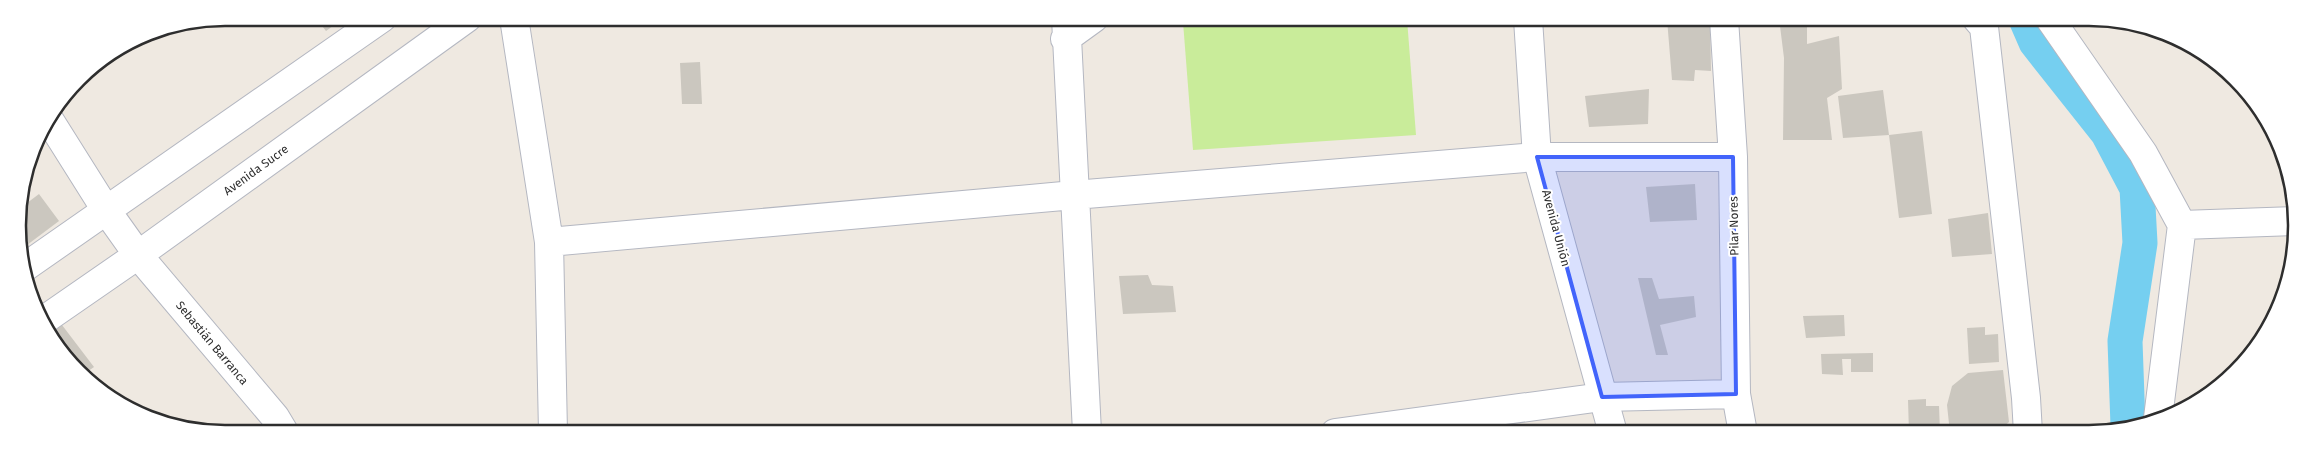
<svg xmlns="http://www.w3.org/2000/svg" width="2314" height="451" font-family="'Fira Sans',sans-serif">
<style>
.pitch{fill:#c9ec9a}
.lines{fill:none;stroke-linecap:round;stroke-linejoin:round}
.canal{stroke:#75cff0;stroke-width:35}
.building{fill:#cbc7bf}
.minor-casing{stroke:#b4b7c1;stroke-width:30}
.tertiary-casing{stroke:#b4b7c1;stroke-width:30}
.minor{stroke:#fff;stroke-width:28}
.tertiary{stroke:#fff;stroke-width:28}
.marked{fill:#4264fb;fill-opacity:0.2;stroke:#4264fb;stroke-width:4;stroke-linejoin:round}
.labels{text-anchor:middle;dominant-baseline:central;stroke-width:4;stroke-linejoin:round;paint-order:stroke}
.street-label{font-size:12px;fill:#2e2e2e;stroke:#fff}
.rim{fill:none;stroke:#2e2e2e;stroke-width:2.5}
</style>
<rect width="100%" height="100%" fill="#efe9e1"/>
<path class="pitch" d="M1233,18L1407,19L1416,135L1193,150L1183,22Z"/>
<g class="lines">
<path class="canal" d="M2026,19L2036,42L2108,133L2137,188L2140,243L2125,341L2128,426"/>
</g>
<path class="building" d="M316,18H344L326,31Z
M1667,19H1710L1711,71L1695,70L1694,81L1672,80Z
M1807,25V44L1839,36L1842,89L1827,98L1832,140H1783L1784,58L1780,26Z
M700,62L702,104H682L680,63Z
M1649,89L1648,124L1589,127L1585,96Z
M1883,90L1889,135L1843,138L1838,96Z
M1922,131L1932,214L1899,218L1889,135Z
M1695,184L1697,220L1650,222L1646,187Z
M39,194L59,221L23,248L19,209Z
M1988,213L1992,254L1952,257L1948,219Z
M1148,275L1152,285L1173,286L1176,312L1123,314L1119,276Z
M1638,278H1652L1659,299L1694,296L1696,317L1660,325L1668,355H1656Z
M1844,315L1845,336L1806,338L1803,316Z
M62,325L94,367L84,374L69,362L52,333Z
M1985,327V335L1998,334L1999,362L1969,364L1967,328Z
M1873,353V372H1851V359H1842L1843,375L1822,374L1821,354Z
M2003,370L2009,422L1999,431L1950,433L1947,405L1952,386L1968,373Z
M1926,399V406H1939L1940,432L1909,433L1908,400Z"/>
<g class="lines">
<g class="minor-casing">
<path id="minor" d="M514,18L549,242L553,432
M1066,18L1087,432
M1724,19L1733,157L1736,394L1743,433
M1977,19L1984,27L2026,398L2028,433
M2050,19L2143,153L2182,225L2158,418
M1065,39L1094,18
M2182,225L2293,221
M549,242L1074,195L1537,157H1733
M1335,433L1602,397L1736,394"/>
</g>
<g class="tertiary-casing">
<path id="tertiary" d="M1528,19L1537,157L1613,433
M50,121L106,210L138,255L275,417L284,432
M25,267L382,18
M44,320L138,255L467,18"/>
</g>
<use href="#minor" class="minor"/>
<use href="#tertiary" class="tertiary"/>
</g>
<path class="marked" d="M1537,157H1733L1736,394L1602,397Z"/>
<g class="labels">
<g class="street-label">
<text transform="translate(256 170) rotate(-36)">Avenida Sucre</text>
<text transform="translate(1734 226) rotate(-91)">Pilar Nores</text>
<text transform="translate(1556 228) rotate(75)">Avenida Unión</text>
<text transform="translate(212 343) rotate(50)">Sebastián Barranca</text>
</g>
</g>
<path d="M0 0H2314V451H0ZM225 26H2089A199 199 0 0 1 2288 225V226A199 199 0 0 1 2089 425H225A199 199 0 0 1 26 226V225A199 199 0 0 1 225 26Z" fill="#fff" fill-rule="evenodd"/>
<path class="rim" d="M225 26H2089A199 199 0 0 1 2288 225V226A199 199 0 0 1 2089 425H225A199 199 0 0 1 26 226V225A199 199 0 0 1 225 26Z"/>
</svg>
